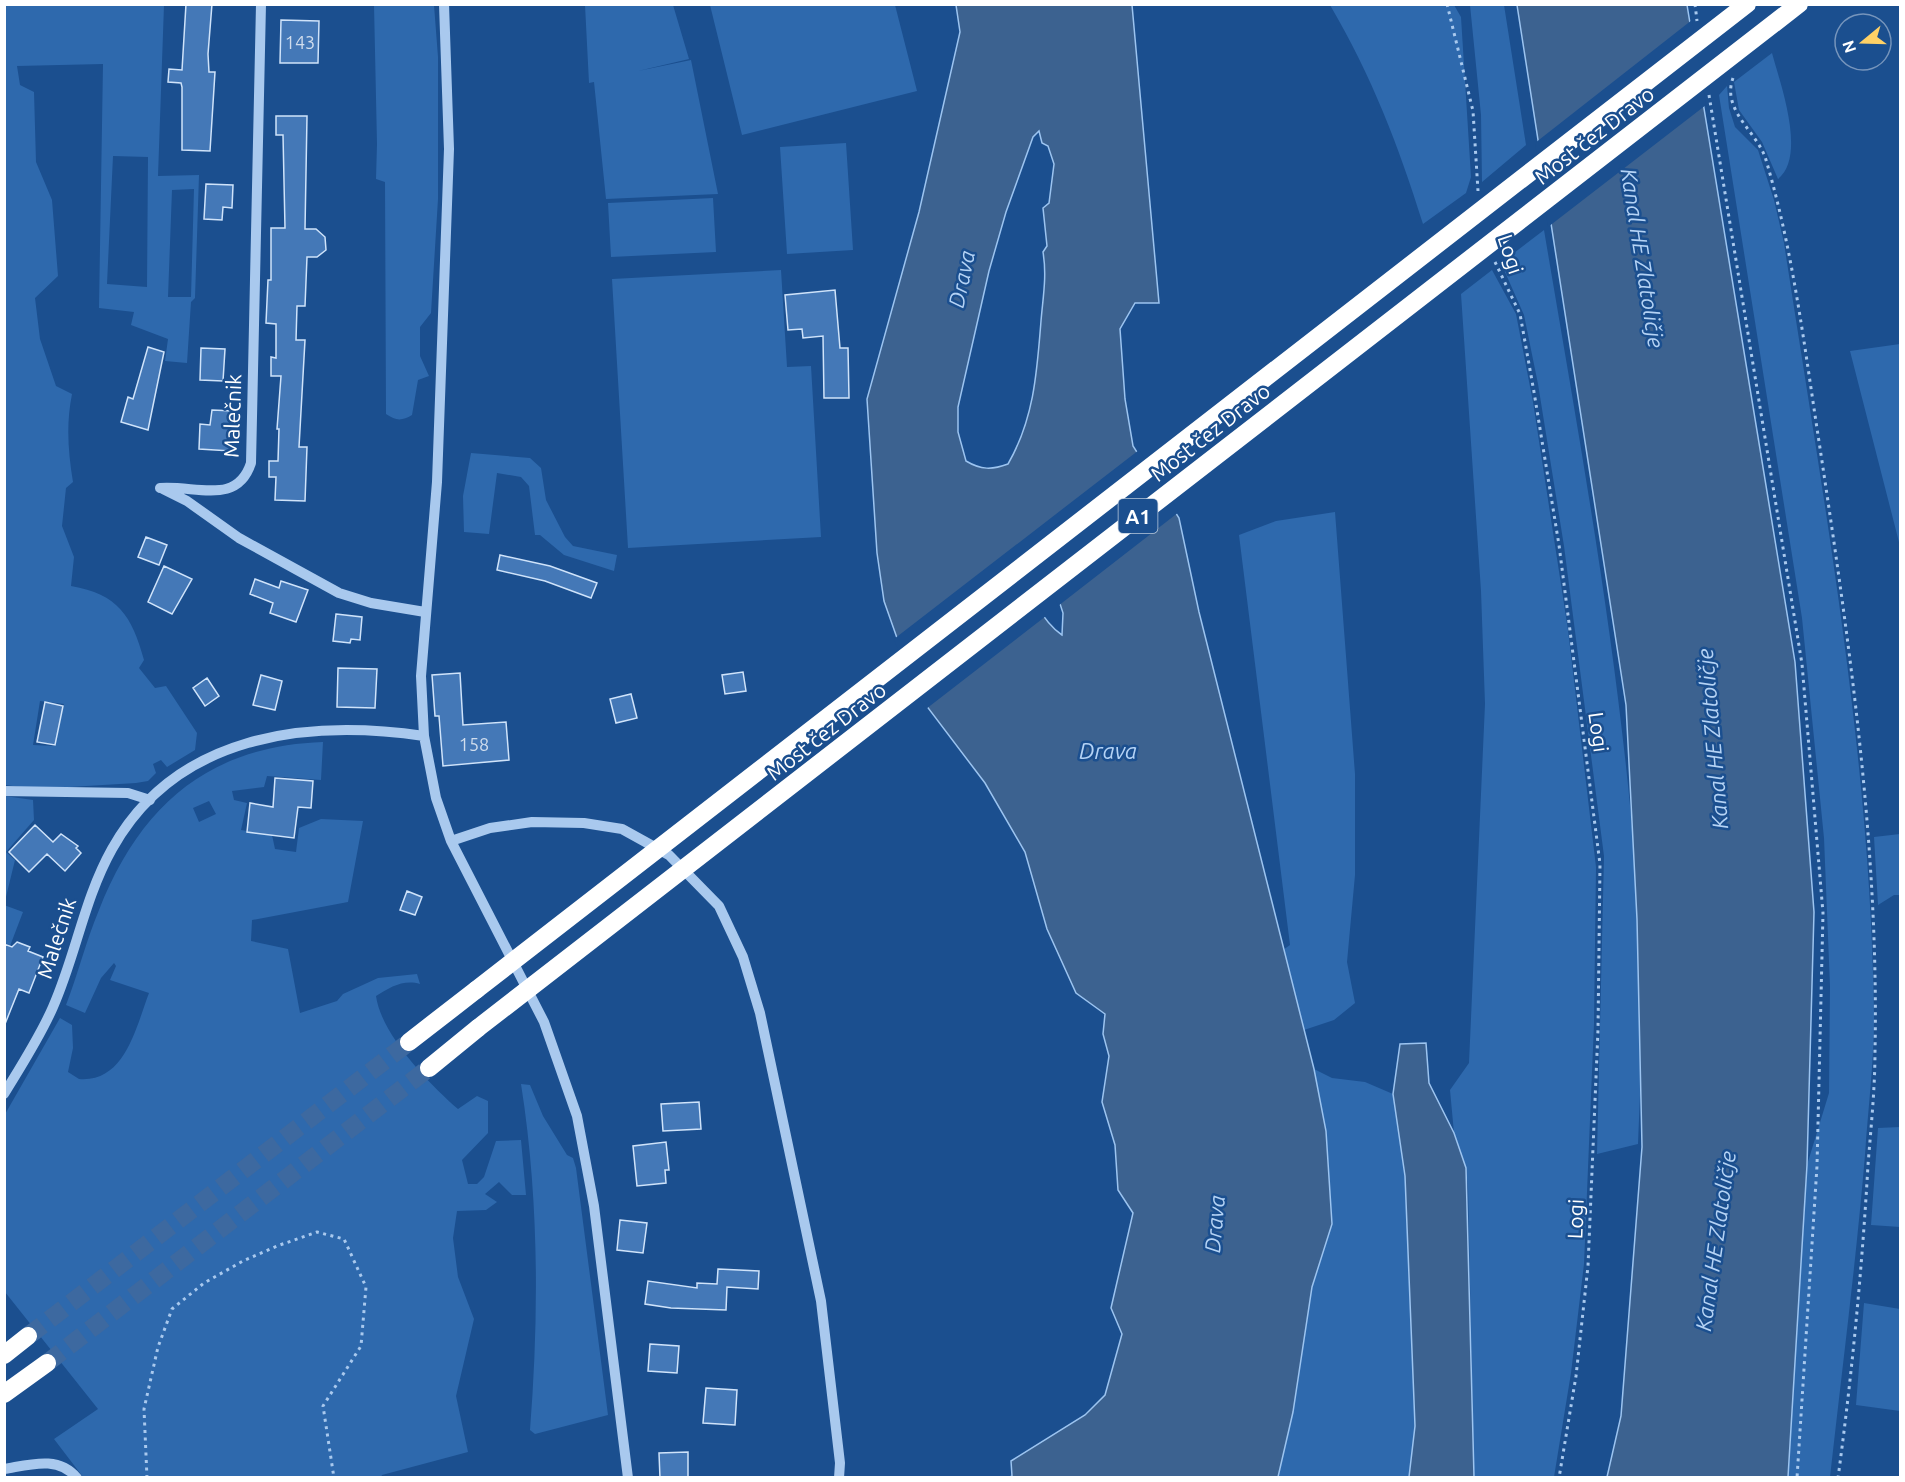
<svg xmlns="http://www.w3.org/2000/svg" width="1905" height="1482" font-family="Ubuntu,sans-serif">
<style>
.green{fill:#2e69ad;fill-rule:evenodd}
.water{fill:#3c6290;stroke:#9cc4f0;stroke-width:1.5;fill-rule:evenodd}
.pier{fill:#1b4f8f}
.building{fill:#4478b7;stroke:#cfe3fa;stroke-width:1.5}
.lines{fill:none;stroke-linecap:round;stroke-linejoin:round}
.highway-tunnel{stroke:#3d69a0;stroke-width:18;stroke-dasharray:18 9;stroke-linecap:butt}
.path{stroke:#a9c9ee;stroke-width:3;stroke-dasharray:3 4.5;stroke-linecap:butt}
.minor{stroke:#a9c9ee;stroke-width:10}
.highway{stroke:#fff;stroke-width:18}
.highway-bridge{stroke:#fff;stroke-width:18}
.labels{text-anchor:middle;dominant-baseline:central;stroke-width:5;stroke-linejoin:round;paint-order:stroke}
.number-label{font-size:18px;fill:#d0dded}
.shield{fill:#1b4f8f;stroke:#bbcadd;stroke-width:1.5}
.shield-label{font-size:20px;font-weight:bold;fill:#fff}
.street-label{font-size:21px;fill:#fff;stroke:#1b4f8f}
.water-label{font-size:22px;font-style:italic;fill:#b5d3f5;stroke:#1b4f8f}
</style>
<rect width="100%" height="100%" fill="#1b4f8f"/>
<path class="green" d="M5,5H164L158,176L199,175L195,298L191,302L187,363L165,361L168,339L131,325L134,312L99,308L103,64L17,66L20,85L34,92L36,162L52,200L58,276L35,298L40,339L56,386L72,394C66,424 68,451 73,482L66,488L62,526L74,557L71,586C118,594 132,616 144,660L139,668L155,688L166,686L197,733L195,750L167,767L161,760L153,764L156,773L148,781L136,783L37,789L5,785ZM113,156L148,157L147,287L107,284ZM194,189L191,297H168L172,190ZM40,701L64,704L55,746L33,745Z
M374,5H434L438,57V199L431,313L420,327V356L429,376L418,380L412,415C402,421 396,421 386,414L385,182L376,179L377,144Z
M585,5H673L689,59L638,71L691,60L718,194L606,199L594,82L589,83Z
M710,5H895L917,91L742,135Z
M1330,5H1454L1461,17L1471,177L1466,193L1423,224C1398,144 1372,77 1330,5Z
M1470,5H1504L1526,145L1482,182L1481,115Z
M1772,53C1780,83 1807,156 1778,179L1762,142L1739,110L1734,82Z
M1727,86L1729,108L1735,127L1758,150L1774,200L1784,243C1823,499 1871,757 1874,1017C1874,1063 1868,1109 1865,1155C1856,1262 1842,1370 1830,1477H1788L1807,1165L1829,1093L1830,986L1824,838L1802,618L1719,95Z
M846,143L853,250L787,254L780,147Z
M713,198L716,252L611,257L608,203Z
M1544,230C1586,479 1632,724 1642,977C1644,1032 1640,1088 1638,1144L1597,1154L1604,856L1564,546L1538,384L1524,315L1501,263Z
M781,270L787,367L811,366L821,537L628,548L612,279Z
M1492,270L1516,314L1533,402L1568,630L1596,867L1594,1024L1584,1264L1571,1373L1554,1477H1474L1468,1188L1466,1168L1454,1133L1450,1090L1469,1063L1485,704L1481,591L1461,294Z
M1900,344V546L1850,351Z
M471,453L530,458L541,468L546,500L565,537L573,546L617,555L614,571L564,555L540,535H535L529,486L521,477L497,473L489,534L464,532L463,496Z
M1335,512L1355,774V875L1347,962L1355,1003L1334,1020L1304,1030L1283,950L1290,945L1239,535L1276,521Z
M323,742L321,780L267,776L264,787L232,791L234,800L247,803L241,830L272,835L275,849L296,852L299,828L321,819L363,821L348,902L252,920L251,941L288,949L300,1013L337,1001L343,994L378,978L417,974L420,984C404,979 390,987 376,996C381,1034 429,1084 458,1109L477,1096L488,1101V1133L462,1160L468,1184H477L484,1177L496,1141L521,1140L526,1195H512L499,1182L485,1194L497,1202L486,1210L457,1211L453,1238L458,1277L474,1319L456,1396L468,1452L382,1475L381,1477H83L54,1439L98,1409L5,1292L4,1116L60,1018L72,1025L73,1048L68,1072L79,1079C125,1083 136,1027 149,993L110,980L116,966L114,963L101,978L85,1013L66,1005C78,974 86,941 99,910C140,806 208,746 323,742ZM209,801L216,814L199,822L193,808Z
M5,796L33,800L34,820L6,852L15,860L5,901Z
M1900,834V895H1894L1878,905L1874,837Z
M4,905L23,912L10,946L5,943Z
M1314,1069L1332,1078L1365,1082L1393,1094L1405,1176L1415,1427L1409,1477L1278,1478L1293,1412L1312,1287L1332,1224L1326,1131Z
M521,1084L530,1085L543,1116L567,1155L573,1158L576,1168L608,1415L535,1434L530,1430C539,1315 539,1198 521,1084Z
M1900,1127V1227L1871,1225L1878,1128Z
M1864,1303L1900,1309V1411L1856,1405Z"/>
<path class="water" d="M956,5H1132L1159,303H1135L1120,329L1125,399L1133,446L1179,518L1199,612L1314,1069L1326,1131L1332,1224L1312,1287L1293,1412L1278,1477H1010L1012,1476L1011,1461L1085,1415L1105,1395L1122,1334L1111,1308L1133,1213L1118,1190L1115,1145L1102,1102L1109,1056L1103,1034L1105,1014L1076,993L1047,929L1025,852L985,783L916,692L884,601L877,553L867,399L919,212L960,32ZM1039,131L1042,143L1048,146L1054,164L1049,203L1043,208L1047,246L1043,252C1047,276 1043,297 1041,321C1037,372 1034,419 1008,464C992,470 981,470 966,461L958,432V407L989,271L1006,212L1033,137ZM1027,546L1043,551L1063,613L1062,635C1045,624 1021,585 1021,565C1021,559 1025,551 1027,546Z
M1517,5H1687L1795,662L1814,912L1807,1165L1788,1477H1607L1621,1416L1642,1147L1637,919L1626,705Z
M1426,1043L1429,1083L1454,1133L1466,1168L1474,1477H1409L1415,1426L1405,1176L1393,1094L1400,1044Z"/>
<path class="pier" d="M1692,20L1706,105L1548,227L1535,143Z
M1139,450L1179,512L1058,606L1041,554L1029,550L1024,565L1038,605L1046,616L926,709L914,693L894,639Z"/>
<path class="building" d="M186,4H212L208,54L209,72H215L210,151L182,150V87L181,83L168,82L169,69L182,70Z
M281,20L319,21L318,63H280Z
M276,116H307L305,229H316L325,237L326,250L317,257H307L305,306H297L296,340H305L299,447H307L305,501L275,500L276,477H269V461H278L279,429H277L281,376H271V357L276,358V324L266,323L268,280H271V228H285L283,135H276Z
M206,184L233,185L232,208L223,207L222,220L204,219Z
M835,290L840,348H848L849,398H824L823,336L803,338L802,329L788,330L785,295Z
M148,347L164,352L148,430L121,422L128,397L133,399Z
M201,348L225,349L223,381L200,380Z
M212,410L234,411L231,451L199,449L200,424L210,425Z
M146,537L167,545L159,565L138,557Z
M500,555L550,566L597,583L591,598L545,581L497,570Z
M164,566L192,579L172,614L148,602Z
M255,579L279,588L281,581L308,590L296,622L270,613L273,603L250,594Z
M336,614L362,617L360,640L351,639L350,643L333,641Z
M338,668L377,669L375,708L337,707Z
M743,672L746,691L725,694L722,675Z
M460,673L463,725L506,722L509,760L443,766L439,716H435L432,675Z
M261,675L282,681L275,710L253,705Z
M207,678L219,696L205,706L193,688Z
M631,694L637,718L616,723L610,699Z
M45,702L63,706L55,745L37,742Z
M275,778L313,781L311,808L298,807L294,838L247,832L250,803L273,807Z
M35,825L53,842L61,834L78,846L76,848L81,853L65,871L47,854L29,872L9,852Z
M407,891L422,897L415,915L400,910Z
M17,942L30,947L28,951L43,957L29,993L19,989L5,1024L4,944L12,947Z
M699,1102L701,1129L663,1131L661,1104Z
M666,1142L669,1170H665L666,1183L637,1186L633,1146Z
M620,1220L647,1223L643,1253L617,1250Z
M718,1269L759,1271L758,1289L727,1287L726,1310L671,1308L645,1304L648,1281L697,1288V1283L717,1284Z
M650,1344L679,1346L677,1373L648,1371Z
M706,1388L737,1390L735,1425L703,1423Z
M688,1452V1478H660L659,1453Z"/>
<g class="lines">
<path class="highway-tunnel" d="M28,1336L409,1042
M47,1363L429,1068"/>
<path class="path" d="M1447,4L1473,111L1478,191
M1695,4L1697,21
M1733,78C1721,111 1758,132 1766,160C1794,254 1805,352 1820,448C1850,647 1879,849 1875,1051C1875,1089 1871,1127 1868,1165C1862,1270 1852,1374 1838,1478
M1709,95L1802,664L1823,913L1817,1166L1797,1478
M1495,262L1520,314L1534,392L1559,545L1600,864L1598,1030L1588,1266L1576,1376L1559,1478
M147,1478L144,1409L158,1347L172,1309L204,1283L243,1261L277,1246L317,1232L344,1239L366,1287L361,1346L323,1406L334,1478"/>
<path class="minor" d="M444,4L449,149L437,482L421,676L424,736L436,798L451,841L544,1022L577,1116L594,1206L628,1478
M160,488C196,485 237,506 251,463L261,4
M163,489L187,501L239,538L339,593L371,603L425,612
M4,791L128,793L150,800
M451,841L490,828L532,822L584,823L622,829L669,855L719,906L743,957L760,1013L821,1301L840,1463L839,1478
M4,1094C21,1066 40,1037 53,1007C76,955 84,899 112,849C176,734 306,719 424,736
M4,1469C29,1465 58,1455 77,1478"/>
<path class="highway" d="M409,1042L476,990
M429,1068L478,1028
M4,1355L28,1336
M4,1394L47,1363"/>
<path class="highway-bridge" d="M476,990L1747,4
M478,1028L1799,4"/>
</g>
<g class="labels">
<g class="number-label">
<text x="300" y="42">143</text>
<text x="474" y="744">158</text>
</g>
<rect class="shield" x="1118.5" y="499" width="39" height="34" rx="4.5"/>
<g class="shield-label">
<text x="1138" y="516">A1</text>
</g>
<g class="street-label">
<text transform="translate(1594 135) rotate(-38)">Most čez Dravo</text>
<text transform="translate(1511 254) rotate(72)">Logi</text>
<text transform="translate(232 416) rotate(-88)">Malečnik</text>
<text transform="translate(1210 432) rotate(-38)">Most čez Dravo</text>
<text transform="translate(826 731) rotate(-38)">Most čez Dravo</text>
<text transform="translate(1599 732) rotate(82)">Logi</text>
<text transform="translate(56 938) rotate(-72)">Malečnik</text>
<text transform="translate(1575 1219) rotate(-88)">Logi</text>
</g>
<g class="water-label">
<text transform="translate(1643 258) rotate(81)">Kanal HE Zlatoličje</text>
<text transform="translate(961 279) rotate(-78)">Drava</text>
<text transform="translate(1712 739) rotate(-95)">Kanal HE Zlatoličje</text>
<text x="1108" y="750">Drava</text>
<text transform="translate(1214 1224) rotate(-85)">Drava</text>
<text transform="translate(1715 1241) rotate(-82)">Kanal HE Zlatoličje</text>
</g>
</g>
<rect width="1905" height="1482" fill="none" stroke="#ffffff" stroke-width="12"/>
<g transform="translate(1863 42) rotate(251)"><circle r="28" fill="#1b4f8f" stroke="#7695bc" stroke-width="1.5"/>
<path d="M0-4.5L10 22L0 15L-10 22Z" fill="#ffd166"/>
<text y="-9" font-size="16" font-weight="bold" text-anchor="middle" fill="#ffffff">N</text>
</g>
</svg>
